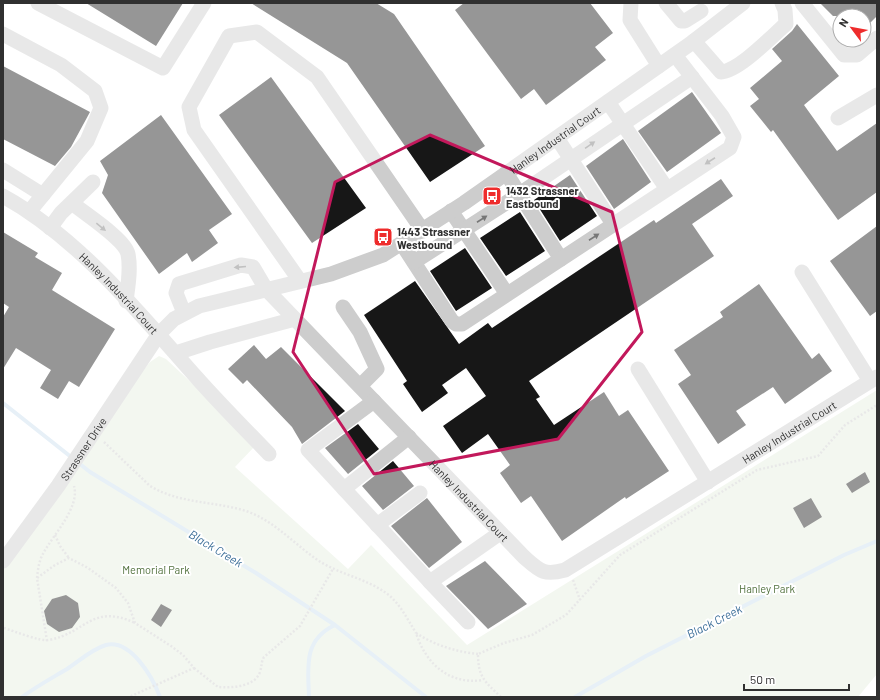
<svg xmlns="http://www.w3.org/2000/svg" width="880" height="700" font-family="Barlow,sans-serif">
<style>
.green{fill:#e5eede}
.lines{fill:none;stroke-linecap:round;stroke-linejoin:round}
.stream{stroke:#c9ddee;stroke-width:4}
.building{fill:#171717}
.path{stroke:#cdcdcd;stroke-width:2.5;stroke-dasharray:2 2;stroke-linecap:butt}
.minor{stroke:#cdcdcd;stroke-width:15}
.oneway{fill:#777}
.marked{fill:none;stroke:#c2185b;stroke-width:3;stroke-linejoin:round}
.labels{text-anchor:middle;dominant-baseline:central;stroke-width:4;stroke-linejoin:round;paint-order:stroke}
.street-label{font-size:11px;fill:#303030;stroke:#fff}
.poi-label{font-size:11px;font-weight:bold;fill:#303030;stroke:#fff;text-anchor:start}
.park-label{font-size:11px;fill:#4f6f3b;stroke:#fff}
.water-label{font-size:12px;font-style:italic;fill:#396c97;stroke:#fff}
</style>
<rect width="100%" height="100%" fill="#fff"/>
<path class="green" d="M159,356L166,359L257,444L235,467L348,569L371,545L467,645L877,390V674L858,697H3V561L93,433L150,362Z"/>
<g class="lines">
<path class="stream" d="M3,403L90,472L256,573L335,625L426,697
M22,697C37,686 52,678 67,669C79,661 92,649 106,645C131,639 153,678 160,697
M309,697C308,667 303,640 335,625
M575,697L646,656L844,555L877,541"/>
</g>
<path class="building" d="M86,3H183L156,46Z
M251,3H376L394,14L485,146L430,182L347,63Z
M464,3H590L613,33L595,47L606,60L546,105L534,89L521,99L455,10Z
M820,3H877V16L864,29V16H833Z
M797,24L839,76L804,105L837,151L877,123V192L838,220L773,130L771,132L750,106L759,99L750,88L782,61L772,49L792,31Z
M3,66L90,112L71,147L55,166L3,139Z
M271,77L366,208L312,243L219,115Z
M692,92L721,133L667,172L638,131Z
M161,115L232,214L209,230L218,243L192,262L187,253L159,274L102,193L108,175L100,161Z
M623,139L651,182L614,209L586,166Z
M570,175L597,216L560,241L534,200Z
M721,179L733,196L692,224L714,256L529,381L540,397L536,399L554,425L604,392L619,416L628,410L669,471L626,499L625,497L562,541L531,496L521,503L500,473L510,465L488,434L462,453L443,426L486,396L466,368L442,385L448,393L422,412L403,384L407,381L364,315L415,281L459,344L488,323L492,328L654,220L656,223Z
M520,212L545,251L506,276L480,238Z
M877,226V311L870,316L830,261Z
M3,232L38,253L35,257L62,273L52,290L115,329L79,387L69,381L58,399L40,388L51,370L16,348L3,369V317L9,307L3,303Z
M465,248L492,288L456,311L430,271Z
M759,284L812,359L819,353L832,371L785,404L773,387L736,411L746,425L718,444L678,384L691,375L674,350L723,317L720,312Z
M254,345L266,359L281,347L345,411L302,444L292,427L247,380L243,384L228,369Z
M358,424L379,449L348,474L325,448Z
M393,461L414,486L383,510L362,486Z
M865,472L870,482L852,493L846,484Z
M427,498L462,542L429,568L391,526Z
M811,498L822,517L804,528L793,508Z
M485,561L527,604L488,629L446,586Z
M66,595L78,603L80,617L72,628L59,632L47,624L44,611L52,599Z
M161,604L172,610L161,627L151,620Z"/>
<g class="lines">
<path class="path" d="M104,442L150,486C180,504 214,501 246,511C275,521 295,545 319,561C341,575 369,579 390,596C401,606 408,620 416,633
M55,535L60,546L69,558
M37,578C38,569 39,560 44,552C54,534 80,507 74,486
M573,580L580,600
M4,628C14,631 41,642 49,640C86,633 92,603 135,623
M47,641L37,578L55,565L69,558L88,568L116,588L128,603L135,623L171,646L183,655L194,668L129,697
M478,654C457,652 434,645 416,633C426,664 449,685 483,680
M194,668L218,687C231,688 255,687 260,672C262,666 261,662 264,657L300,626L333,569
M501,697C485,682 478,677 478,654L504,643L532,635L566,615L620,555L757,470L818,456L845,425L877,405"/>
<g class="minor">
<path d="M38,3L163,68L204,3"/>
<path d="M631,3L630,20L659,66"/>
<path d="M666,3L681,21H685L701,11"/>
<path d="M802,3L844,55H857L877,38"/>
<path d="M3,34L61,65L95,91L101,108L87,141L29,212"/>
<path d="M694,41L721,72C739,71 772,36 786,24L785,10L782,3"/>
<path d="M608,102L667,189"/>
<path d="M838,118L877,95"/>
<path d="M557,138L613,224"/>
<path d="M3,170L43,195"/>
<path d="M506,173L561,259"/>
<path id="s1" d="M3,196C79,238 140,314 197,378C220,404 245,429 269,454"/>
<path d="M72,203C85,214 125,239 128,254C131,269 128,286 126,301"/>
<path d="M451,211L507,294"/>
<path d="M50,228L61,213L93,182"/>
<path d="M402,244L452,321L456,324H462L730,148L734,137L722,116L675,55"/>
<path d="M414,262L512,199L692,77"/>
<path d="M802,272L870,381"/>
<path d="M300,281L194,130L189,107L229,36L257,32L317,77L423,231"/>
<path d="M343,307L360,332L377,369L360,386"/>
<path id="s2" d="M184,313L176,293L179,284L241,265L253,267L266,289L524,557C540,571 544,576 565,570L877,377"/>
<path d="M176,353L210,342L295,319"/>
<path d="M638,369L708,482"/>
<path d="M374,401L308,450L430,582"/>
<path d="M344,489L409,437"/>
<path d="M377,525L420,493"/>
<path id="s3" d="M3,561L58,486L159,334L174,319L199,306L331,274L383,255L464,203L690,44L743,3"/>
<path d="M468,622L430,582L500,533"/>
</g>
</g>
<defs><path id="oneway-solid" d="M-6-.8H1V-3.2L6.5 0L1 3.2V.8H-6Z"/></defs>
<g class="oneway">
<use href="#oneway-solid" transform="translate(590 145) rotate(-35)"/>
<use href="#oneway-solid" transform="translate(710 161) rotate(147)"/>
<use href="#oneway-solid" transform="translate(482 219) rotate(-33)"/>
<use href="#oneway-solid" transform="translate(101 227) rotate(39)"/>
<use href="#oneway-solid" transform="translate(594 237) rotate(-33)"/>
<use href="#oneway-solid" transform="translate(240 267) rotate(175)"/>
</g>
<path d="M0 0H880V700H0ZM430,135L612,212L642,332L558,439L374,474L293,352L335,182Z" fill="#fff" fill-opacity=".55" fill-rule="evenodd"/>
<path class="marked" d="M430,135L612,212L642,332L558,439L374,474L293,352L335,182Z"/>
<defs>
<g id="bus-square" transform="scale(1)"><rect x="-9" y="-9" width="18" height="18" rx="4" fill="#ee2c2c" stroke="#fff"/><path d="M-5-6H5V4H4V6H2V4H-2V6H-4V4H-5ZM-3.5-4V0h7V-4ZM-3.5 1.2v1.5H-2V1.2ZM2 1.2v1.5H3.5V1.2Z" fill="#fff"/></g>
</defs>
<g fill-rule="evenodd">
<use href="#bus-square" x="492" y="196"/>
<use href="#bus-square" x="383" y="237"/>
</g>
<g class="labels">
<g class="street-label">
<text stroke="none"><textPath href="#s3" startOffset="723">Hanley Industrial Court</textPath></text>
<text stroke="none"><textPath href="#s1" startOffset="152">Hanley Industrial Court</textPath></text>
<text stroke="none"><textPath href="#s2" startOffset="815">Hanley Industrial Court</textPath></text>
<text stroke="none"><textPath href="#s3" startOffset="138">Strassner Drive</textPath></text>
<text stroke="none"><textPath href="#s2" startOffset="427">Hanley Industrial Court</textPath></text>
</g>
<g class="poi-label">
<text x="506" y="190">1432 Strassner<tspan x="506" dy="13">Eastbound</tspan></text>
<text x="397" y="231">1443 Strassner<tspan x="397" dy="13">Westbound</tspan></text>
</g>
<g class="park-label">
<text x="156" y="569">Memorial Park</text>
<text x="767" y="588">Hanley Park</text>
</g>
<g class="water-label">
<text transform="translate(216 548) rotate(31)">Black Creek</text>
<text transform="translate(714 621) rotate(-27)">Black Creek</text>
</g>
</g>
<rect width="880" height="700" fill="none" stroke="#303030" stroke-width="8"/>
<g transform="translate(852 28) rotate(302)"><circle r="19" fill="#ffffff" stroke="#acacac"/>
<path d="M0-3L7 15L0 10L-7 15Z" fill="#ee2c2c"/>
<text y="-6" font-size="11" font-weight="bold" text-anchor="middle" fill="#303030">N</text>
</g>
<path d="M744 684v6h105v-6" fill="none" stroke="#303030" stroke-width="2"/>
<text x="750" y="684" font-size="12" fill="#303030" stroke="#ffffff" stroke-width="3" paint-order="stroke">50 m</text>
</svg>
